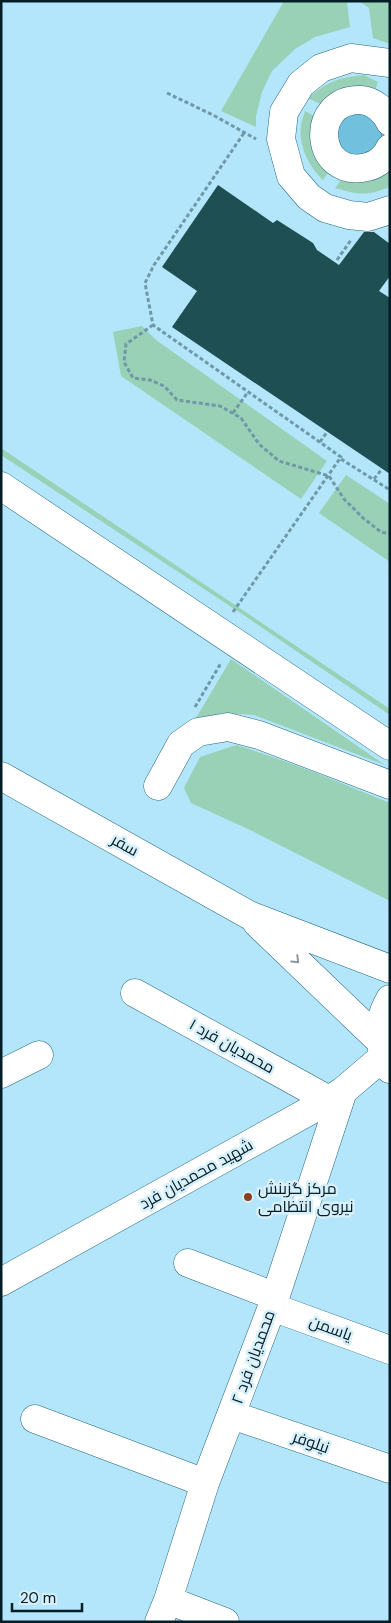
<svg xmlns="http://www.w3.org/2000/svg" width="391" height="1623" font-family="'DM Sans',Cairo,sans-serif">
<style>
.green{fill:#98d1b5}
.water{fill:#70c0de;stroke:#4f8fa7}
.building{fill:#1d4f53}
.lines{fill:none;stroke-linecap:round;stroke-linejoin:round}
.minor-casing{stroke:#26687e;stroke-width:29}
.major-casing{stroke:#26687e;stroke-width:29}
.path{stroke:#6f98a8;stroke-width:3;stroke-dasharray:4 2.5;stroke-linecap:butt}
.minor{stroke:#fff;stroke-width:28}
.major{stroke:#fff;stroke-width:28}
.oneway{stroke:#8e999d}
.poi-dot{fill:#894120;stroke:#d6eff9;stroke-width:2}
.labels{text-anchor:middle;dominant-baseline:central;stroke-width:5;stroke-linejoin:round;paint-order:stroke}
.street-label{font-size:16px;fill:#031d26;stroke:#d6eff9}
.poi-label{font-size:16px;fill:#031d26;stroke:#d6eff9;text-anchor:start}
</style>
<rect width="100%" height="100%" fill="#b3e6fa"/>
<path class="green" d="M284,1H352L347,2L350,27L315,37L295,49L272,71L262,92L256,116V127L221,111Z
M359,1H390V44L373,38L369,8Z
M364,75L378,82L373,96L322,105L308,98C329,81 337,78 364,75Z
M305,111L318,118L333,166L323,180C310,168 298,146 301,126C301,121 304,116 305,111Z
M390,168V187C366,196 360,195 335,188L344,176Z
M142,326L156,340L327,461L301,499L121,376L113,332Z
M1,448L390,709V715L245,616L1,455Z
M346,475L390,504V562L319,513Z
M231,659L385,765L254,715L222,713L193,723Z
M236,745C289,761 339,782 390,803V901L248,829L191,803L184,788L200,757Z"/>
<path class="water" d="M349,112L372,114C386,140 386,137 365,157L342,152L335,130Z"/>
<path class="building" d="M218,185L273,223L277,220L313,243L317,250L339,265L364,232H374L390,244V276L379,291L390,298V474L172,327L197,291L162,267Z"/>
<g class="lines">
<g class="minor-casing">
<path id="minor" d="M390,63L351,58L321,68L301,84L284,112L281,139L291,176L309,197L325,208L349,215L368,217L390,210
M390,122C385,111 374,101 361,100C308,98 314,180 367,167C377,165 386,157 390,148
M1,486L390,746
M158,786L181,744L198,732L228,727L259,735L390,785
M135,993L329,1100
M1,1074L39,1055
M188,1263L274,1296
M1,1282L329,1100L343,1091L383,1057
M272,1307L390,1350
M232,1415L390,1469
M35,1419L205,1483
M168,1600L225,1622
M159,1622L168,1600L205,1483L272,1307L343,1091"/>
</g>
<g class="major-casing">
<path id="major" d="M1,776L249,915L390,969
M257,923L379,1040
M390,999C376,1023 377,1045 390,1069"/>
</g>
<path class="path" d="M167,93L213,115L256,139
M337,260L351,240
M153,325L126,344L124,362L133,378L150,380L164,386L177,400L220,406L241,418L259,444L279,461L329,476L344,499L363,518L381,532L390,534
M233,413L248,392
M320,442L327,432
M341,459L390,490
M374,479L382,469
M233,612L341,457L153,325L145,283L154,265L244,133
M195,707L221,663"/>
<use href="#minor" class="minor"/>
<use href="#major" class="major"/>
</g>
<defs><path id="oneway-chevron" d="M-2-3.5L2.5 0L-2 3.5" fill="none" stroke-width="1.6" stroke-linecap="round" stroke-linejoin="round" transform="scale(1.25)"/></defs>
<use class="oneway" href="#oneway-chevron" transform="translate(296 960) rotate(44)"/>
<circle class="poi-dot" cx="248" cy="1197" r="5"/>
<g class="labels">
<g class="street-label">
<text transform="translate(125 845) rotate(29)">سفر</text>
<text transform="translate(232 1046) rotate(29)">۱ محمدیان فرد</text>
<text transform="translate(196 1174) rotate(-29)">شهید محمدیان فرد</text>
<text transform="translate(331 1328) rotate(20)">یاسمن</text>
<text transform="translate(253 1357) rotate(-70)">۲ محمدیان فرد</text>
<text transform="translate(311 1442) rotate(19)">نیلوفر</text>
</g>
<g class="poi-label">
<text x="258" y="1188">مرکز گزینش<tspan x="258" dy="18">نیروی انتظامی</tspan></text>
</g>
</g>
<rect width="391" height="1623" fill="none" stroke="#031d26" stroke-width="5"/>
<path d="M12 1603v8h70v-8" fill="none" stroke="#031d26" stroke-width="2.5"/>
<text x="20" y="1603" font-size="15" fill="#031d26" stroke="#d6eff9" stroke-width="4" paint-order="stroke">20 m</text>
</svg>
